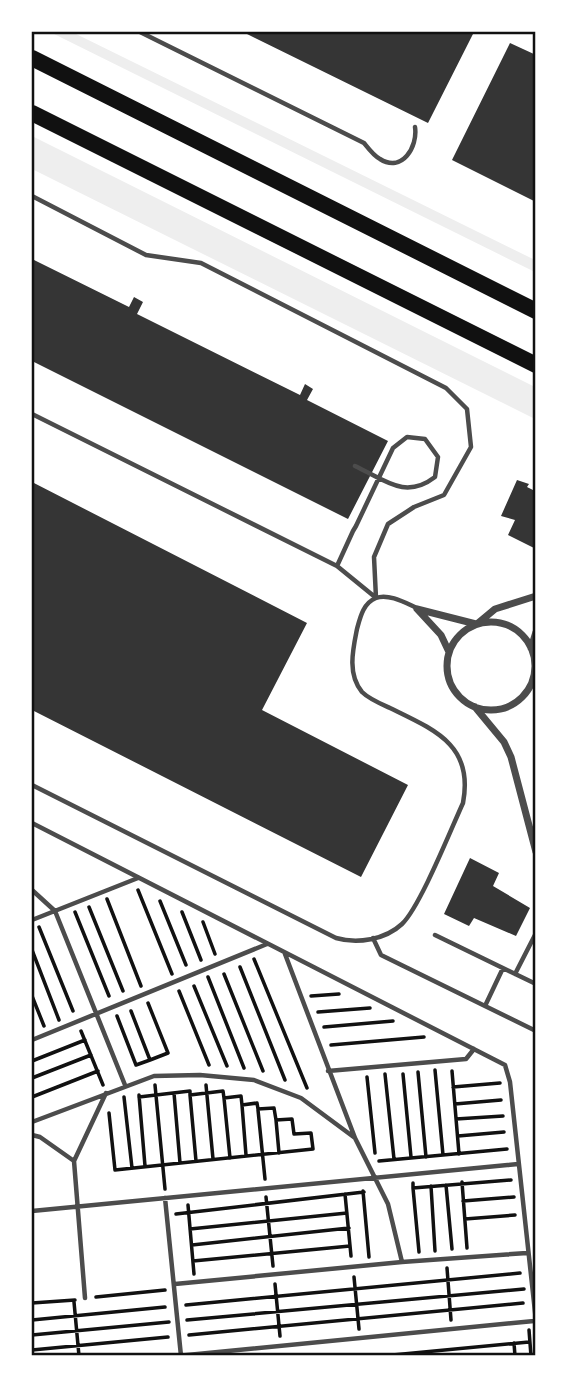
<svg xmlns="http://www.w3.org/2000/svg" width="567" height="1387" font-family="Poppins,sans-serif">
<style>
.green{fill:#eee}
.building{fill:#353535}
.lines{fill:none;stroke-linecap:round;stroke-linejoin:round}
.path{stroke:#111;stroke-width:3.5}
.service{stroke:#4c4c4c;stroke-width:4.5}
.minor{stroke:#4c4c4c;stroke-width:7}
.motorway{stroke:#111;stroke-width:16}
.neatline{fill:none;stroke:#111;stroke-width:2.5}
</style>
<rect width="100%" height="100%" fill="#fff"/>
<path class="green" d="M50,32H72L535,260V272Z
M32,136L535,387V419L32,169Z"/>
<path class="building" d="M243,32H474L428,123Z
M510,43L536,55V202L452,160Z
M32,259L129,307L134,297L143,302L137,314L300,395L305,384L313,389L307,400L388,441L348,519L32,361Z
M517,480L529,484L527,487L533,490L536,486V549L508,535L515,520L501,516Z
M32,482L307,623L262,710L408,785L361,877L32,710Z
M470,858L499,873L493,886L530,908L516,936L474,918L469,926L444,914Z"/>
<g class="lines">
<path class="path" d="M138,890L172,974
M107,899L141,986
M160,901L186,965
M89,907L123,991
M75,912L109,996
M182,912L201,960
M203,922L215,954
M39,927L73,1011
M32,950L59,1020
M254,959L307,1088
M240,967L285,1080
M224,974L263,1071
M208,977L244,1068
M194,986L227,1066
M179,991L209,1065
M32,996L44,1026
M311,996L339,994
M131,1011L150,1060L168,1053L148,1003
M318,1012L370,1008
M117,1016L136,1065L150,1060
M324,1027L393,1021
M81,1031L103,1085
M331,1045L424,1037
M32,1061L85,1040
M435,1070L443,1155
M452,1071L459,1154
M418,1072L426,1157
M385,1074L394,1159
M403,1074L411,1157
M367,1077L375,1153
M32,1078L91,1055
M155,1085L165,1189
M206,1085L213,1159
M453,1087L500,1083
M174,1093L180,1163
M139,1095L145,1166
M190,1095L196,1161
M32,1097L98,1071
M124,1097L132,1168
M224,1098L230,1158
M455,1104L501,1100
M242,1105L246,1155
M258,1110L265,1179
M109,1113L115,1170L313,1149L311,1133L294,1134L292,1119L276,1120L274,1108L258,1109L257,1103L242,1105L241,1096L224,1098L223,1091L190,1095V1091L139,1097
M456,1119L503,1116
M276,1120L279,1153
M458,1136L504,1132
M379,1161L507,1149
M462,1182L467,1248
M413,1183V1188L511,1180
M446,1185L452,1249
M431,1186L435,1251
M413,1188L419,1252
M363,1191L369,1257
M345,1194L351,1256
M266,1197L273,1266
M463,1201L514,1197
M188,1205L194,1274
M176,1214L364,1192
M465,1219L515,1215
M190,1229L347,1213
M192,1245L349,1228
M193,1261L350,1246
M447,1268L451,1320
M354,1277L359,1329
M275,1284L280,1336
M96,1297L165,1290
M74,1302L79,1356
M32,1303L75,1300
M186,1305L520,1273
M32,1320L165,1307
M187,1320L524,1289
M529,1330L531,1356
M32,1335L169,1322
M189,1335L523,1303
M514,1343L515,1356
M32,1350L168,1337
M382,1356L529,1342"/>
<path class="service" d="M140,32L364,143C368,148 374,156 380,159C402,173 418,147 415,127
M32,196L146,255L201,263L446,388L467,409L471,447L444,495L414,507L388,524L374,557L376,598
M32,414L337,566L375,597
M337,566L353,531L356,526L393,448L407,437L425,439L438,457L435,477C405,500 385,480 355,466
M32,785L336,938C357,944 385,940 402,924C420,907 451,829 463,803C474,745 435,730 390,708C381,704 369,699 362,692C347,674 353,649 357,629C360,618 363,603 376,598C388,593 406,603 417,608
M32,823L505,1065L510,1082L536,1321
M32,890L55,911L125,1085
M32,920L138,878
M435,935L536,984
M373,938L381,955L536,1031
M285,954L355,1138
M515,974L536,933
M485,1006L503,968
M32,1040L267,944
M328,1071L466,1059L474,1049
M32,1122L154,1076L200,1075L254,1080L301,1098L355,1138L388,1204L402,1262
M32,1135L40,1137L74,1161
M165,1198L181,1356
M32,1211L518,1164
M175,1284L402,1262L527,1253
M85,1298L74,1161L106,1093
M177,1356L534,1321"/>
<path class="minor" d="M447 666a44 44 0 1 1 88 0a44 44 0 1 1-88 0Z
M477,624L495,609L536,596
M531,648L536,632
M449,652L441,635L417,609L476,624
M475,707L504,742L511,757L536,852"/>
<path class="motorway" d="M32,58L536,311
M32,113L536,365"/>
</g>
<rect width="567" height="1387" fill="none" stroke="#ffffff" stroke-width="66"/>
<rect x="33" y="33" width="501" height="1321" class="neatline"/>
</svg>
